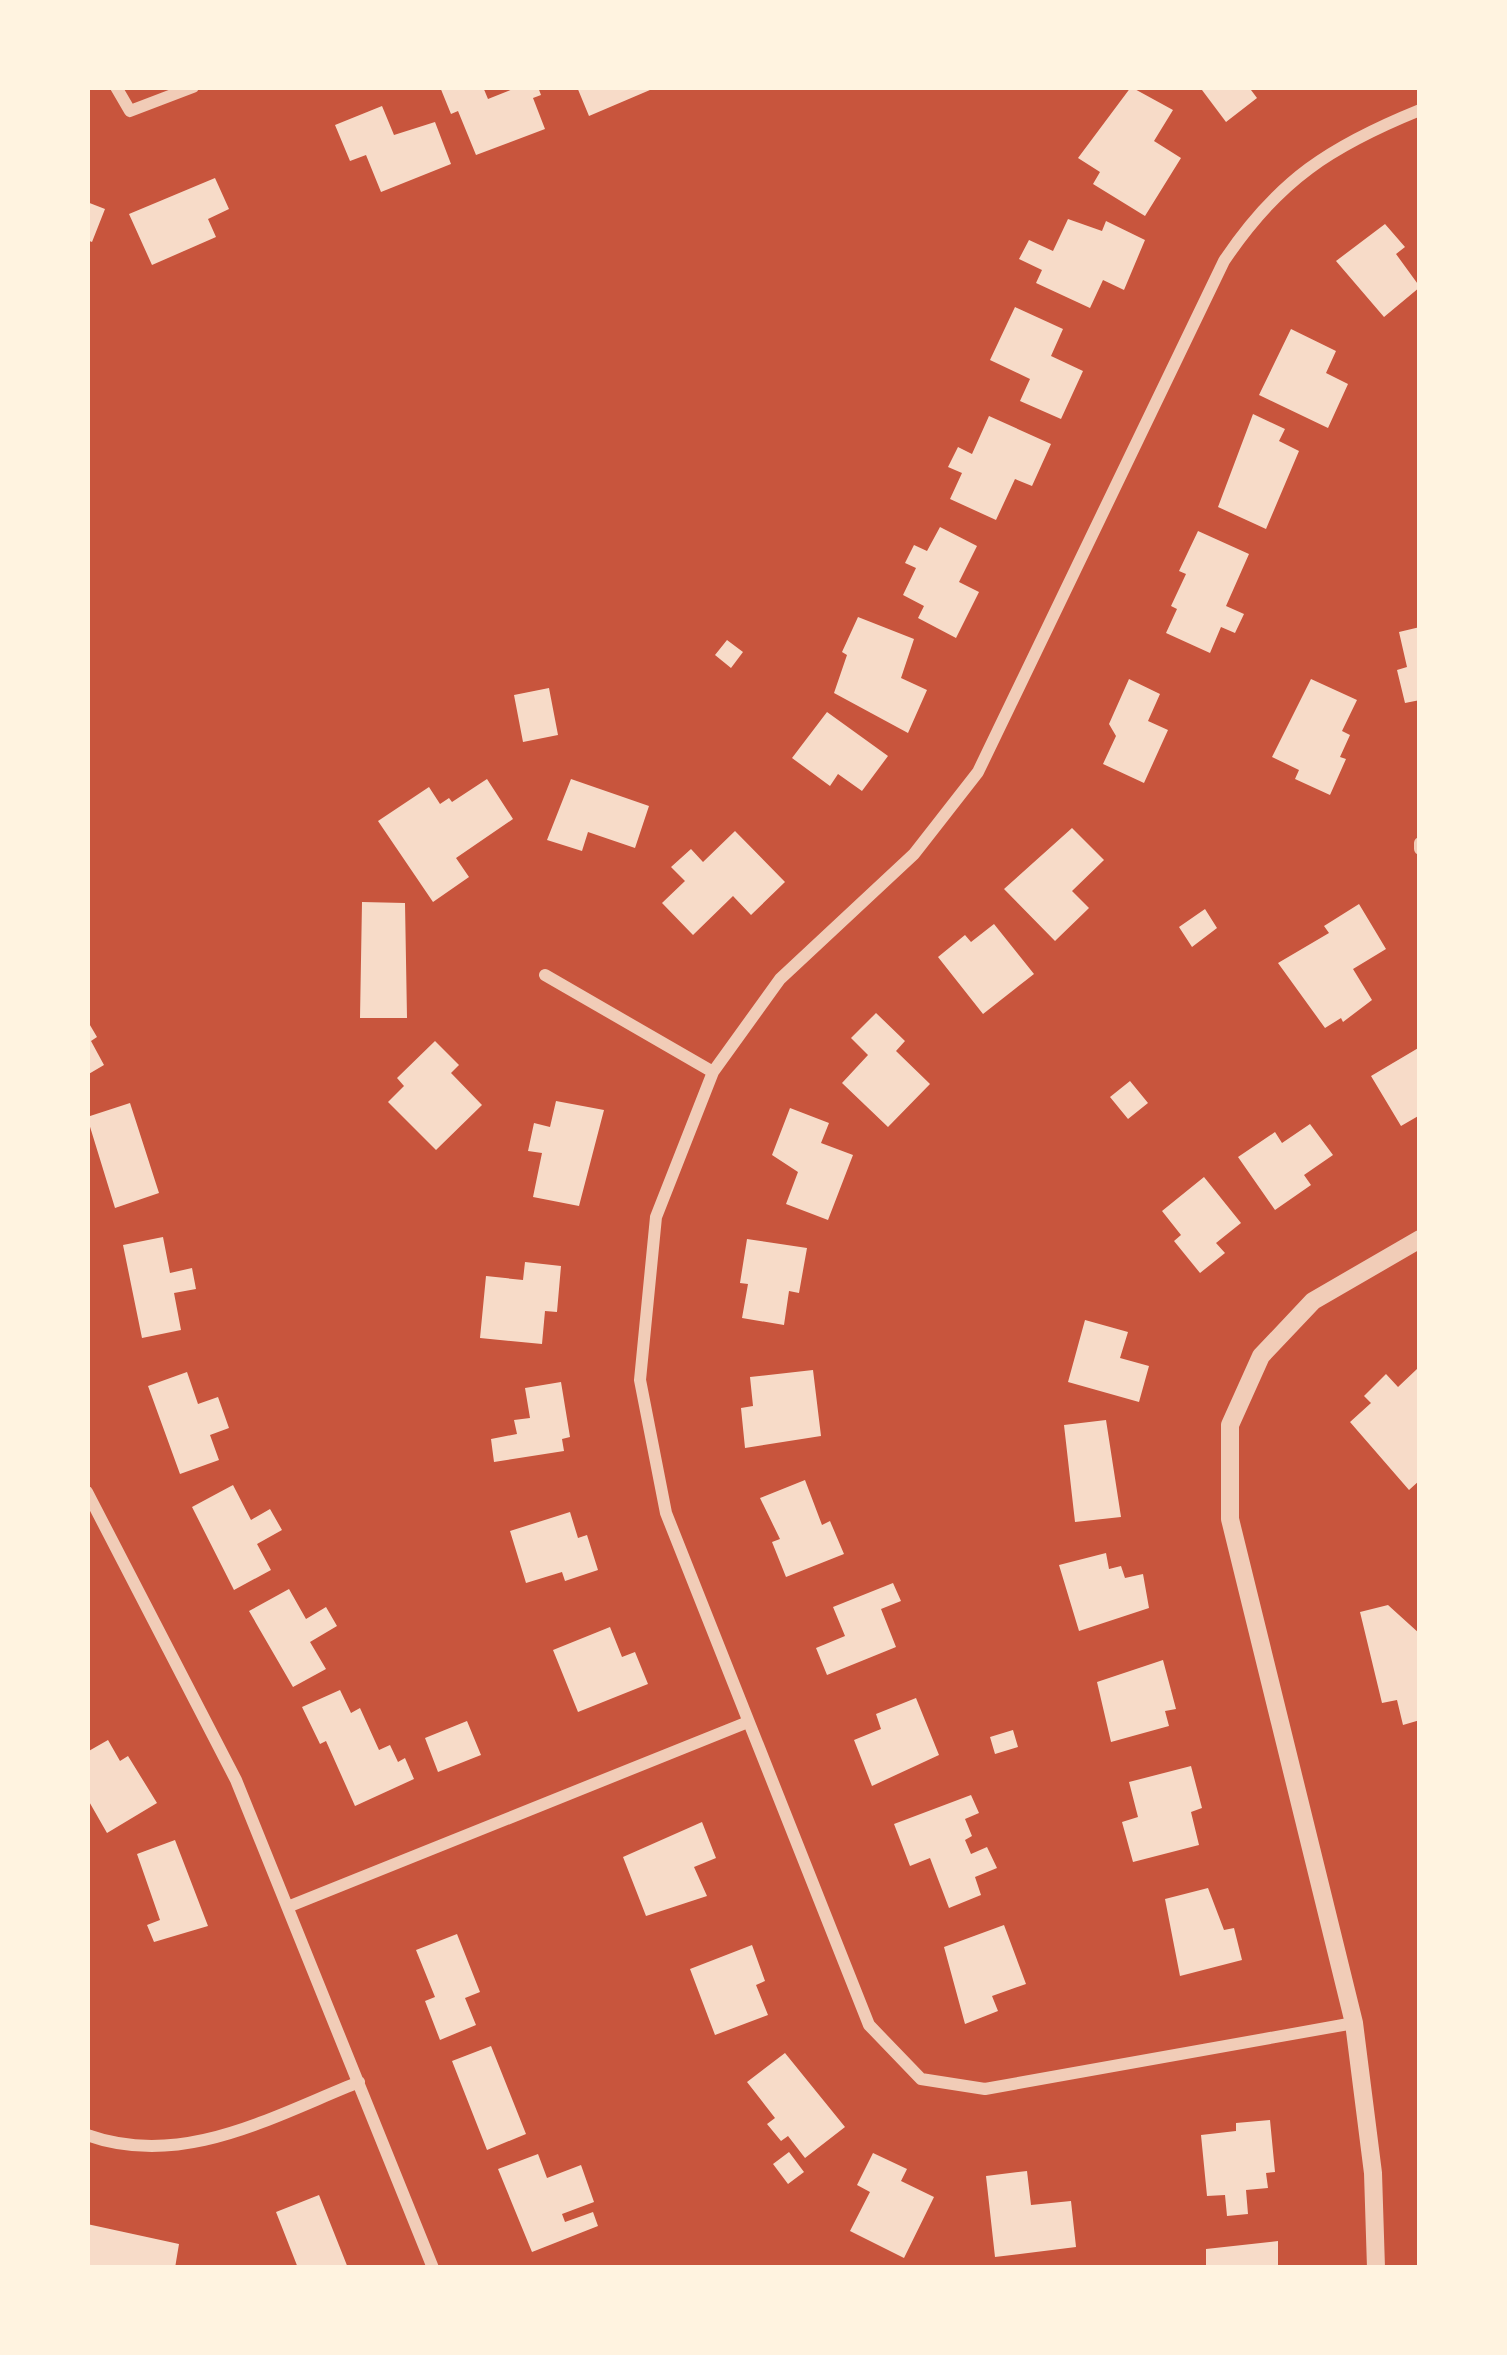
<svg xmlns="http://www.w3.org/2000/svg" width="1507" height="2355" font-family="'PT Sans',sans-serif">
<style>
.building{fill:#f7dbc8}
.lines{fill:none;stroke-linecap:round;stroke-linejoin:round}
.minor{stroke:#f1ccb7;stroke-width:12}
.tertiary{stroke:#f1ccb7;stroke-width:18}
</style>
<rect width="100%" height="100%" fill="#c8553d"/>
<path class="building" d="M440,87H483L488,99L518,87H538L541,95L533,98L545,129L476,155L458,111L451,114Z
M577,87H657L589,116Z
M1131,87L1173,110L1154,141L1181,158L1145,216L1093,184L1100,172L1078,158Z
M1207,87H1255L1251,90L1257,98L1226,122L1202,90Z
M382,106L394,135L435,122L451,164L381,192L366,155L350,161L335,125Z
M215,178L229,209L208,219L216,237L152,265L129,214Z
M87,202L105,209L92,242L87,240Z
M1068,219L1102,231L1106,221L1145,240L1124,290L1103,280L1090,308L1036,283L1042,270L1019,259L1029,240L1053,251Z
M1385,224L1405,247L1396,254L1420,287L1384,317L1336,261Z
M1015,307L1063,329L1051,356L1083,371L1061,419L1020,401L1030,379L990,360Z
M1291,329L1336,351L1326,373L1348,384L1328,428L1259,395Z
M1253,414L1285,429L1279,441L1299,451L1266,529L1218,507Z
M989,416L1051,444L1032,486L1015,479L996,520L950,499L962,473L948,467L958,447L972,454Z
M940,527L977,546L959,582L979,592L956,638L918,618L924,606L903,595L916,568L905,563L914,545L927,551Z
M1198,531L1249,554L1226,606L1244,614L1235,633L1221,627L1210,653L1166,633L1177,609L1171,606L1186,574L1179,571Z
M858,617L914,639L901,678L927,690L908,733L834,693L847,655L842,652Z
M1420,627V700L1405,703L1397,670L1407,667L1399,632Z
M727,640L743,652L731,668L715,655Z
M1129,679L1160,694L1148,721L1168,730L1144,783L1103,764L1116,736L1109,724Z
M1311,679L1357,700L1342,731L1350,735L1340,757L1346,759L1330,795L1295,779L1299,770L1272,757Z
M549,688L558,735L523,742L514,695Z
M827,712L888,756L862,791L838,774L830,786L792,758Z
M487,779L513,819L456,858L469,877L433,902L378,821L429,787L440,804L449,798L452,802Z
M571,779L649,806L635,848L588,832L582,851L547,840Z
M1072,828L1104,860L1072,891L1089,908L1055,941L1004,889Z
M735,831L785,882L751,915L733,896L693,935L662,903L685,881L671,867L691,849L703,862Z
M362,902L405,903L407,1018H360Z
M1359,904L1386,949L1353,969L1372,1000L1343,1022L1341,1018L1325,1028L1278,963L1329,933L1324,926Z
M1205,909L1217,928L1192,947L1179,927Z
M994,924L1034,974L983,1014L938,957L965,935L971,942Z
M876,1013L905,1041L896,1051L930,1084L888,1127L842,1083L868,1055L851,1038Z
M87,1020L97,1037L91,1041L104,1065L87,1075Z
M435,1041L459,1065L451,1073L482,1105L436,1150L388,1102L404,1086L397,1078Z
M1420,1047V1115L1401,1126L1371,1076Z
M1130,1081L1148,1103L1128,1119L1110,1097Z
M556,1101L604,1110L579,1206L533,1197L542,1153L528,1151L534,1123L550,1127Z
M130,1103L159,1193L115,1208L87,1117Z
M790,1108L829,1123L821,1143L853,1155L828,1220L786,1204L798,1172L772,1155Z
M1310,1124L1333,1155L1304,1175L1311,1185L1275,1210L1238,1157L1275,1132L1282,1143Z
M1204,1177L1241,1223L1216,1243L1225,1253L1200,1273L1174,1241L1181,1235L1162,1211Z
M163,1237L170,1273L192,1268L196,1289L174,1293L181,1330L142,1338L123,1245Z
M747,1239L807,1248L799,1293L789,1291L784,1325L742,1318L748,1284L740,1283Z
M525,1262L561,1266L557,1312L545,1311L542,1344L480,1338L486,1276L523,1280Z
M1085,1320L1128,1332L1120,1358L1149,1366L1139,1402L1068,1382Z
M1417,1369L1420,1480L1409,1490L1350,1422L1371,1403L1364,1396L1386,1374L1398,1387Z
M813,1370L821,1436L745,1448L741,1408L753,1406L750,1377Z
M187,1372L198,1404L218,1397L229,1428L210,1435L219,1460L180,1474L148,1386Z
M561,1382L570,1437L562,1439L564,1451L494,1462L491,1439L517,1434L514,1420L530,1418L525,1388Z
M1106,1420L1121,1517L1075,1522L1064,1425Z
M805,1480L822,1525L830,1521L844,1554L786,1577L772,1542L780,1539L760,1498Z
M233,1485L251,1520L270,1509L282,1530L257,1544L271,1570L234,1590L192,1507Z
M570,1512L578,1538L587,1535L598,1570L565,1581L562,1572L526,1583L510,1531Z
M1106,1553L1109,1569L1121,1566L1125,1578L1143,1574L1149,1608L1079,1631L1059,1565Z
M893,1583L901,1601L881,1609L896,1647L827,1675L816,1648L845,1636L833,1607Z
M289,1589L306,1619L326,1607L337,1626L310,1642L326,1669L293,1687L249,1611Z
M1388,1605L1420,1634V1720L1403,1725L1397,1700L1382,1703L1360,1612Z
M610,1627L622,1657L635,1652L648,1684L578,1712L553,1650Z
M1163,1660L1176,1709L1165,1711L1169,1726L1111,1742L1097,1682Z
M340,1690L351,1713L360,1708L379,1750L390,1745L398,1762L405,1758L414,1779L355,1806L326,1741L320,1744L302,1707Z
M916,1698L939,1755L872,1786L854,1740L881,1729L876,1714Z
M467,1721L481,1755L438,1772L425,1738Z
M1013,1730L1018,1747L995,1754L990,1737Z
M108,1740L120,1761L128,1756L157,1803L107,1833L87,1798V1752Z
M1191,1766L1202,1808L1191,1812L1199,1845L1133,1862L1122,1822L1138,1817L1129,1782Z
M971,1795L979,1813L965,1819L972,1836L965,1840L971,1854L987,1847L997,1868L975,1877L981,1895L949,1908L930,1858L910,1866L894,1824Z
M702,1822L716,1858L694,1867L707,1896L646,1916L623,1857Z
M175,1840L208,1926L154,1942L147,1925L160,1920L137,1854Z
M1208,1888L1224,1930L1234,1928L1242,1960L1180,1976L1165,1899Z
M1004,1925L1026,1984L992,1996L998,2011L965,2024L944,1947Z
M457,1934L480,1992L465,1998L476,2025L440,2040L425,2001L435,1997L416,1950Z
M752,1945L765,1981L756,1985L768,2015L715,2035L690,1969Z
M491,2046L526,2134L487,2150L452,2061Z
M785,2053L845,2127L805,2158L788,2136L781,2141L767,2124L775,2118L747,2082Z
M1270,2120L1275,2172L1266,2173L1268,2188L1246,2190L1248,2214L1227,2216L1225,2195L1207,2196L1201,2135L1236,2131V2123Z
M789,2152L804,2172L788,2184L773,2164Z
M873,2153L907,2169L901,2181L934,2197L904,2258L850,2231L870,2192L857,2185Z
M538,2154L547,2178L581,2165L594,2202L562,2214L565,2222L593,2212L598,2226L532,2252L498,2169Z
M1027,2171L1031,2205L1071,2201L1076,2247L995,2257L986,2176Z
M319,2195L348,2268H298L276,2212Z
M87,2224L179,2244L175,2268H87Z
M1278,2241V2268H1206V2249Z"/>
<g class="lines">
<path class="minor" d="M116,87L130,111L193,87
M1420,843V849
M545,975L713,1072
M87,1492L236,1780L433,2268
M290,1906L748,1722
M1354,2023L985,2089L921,2079L869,2025L666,1513L640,1380L656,1217L713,1072L780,979L914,854L978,772L1224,261C1278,180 1331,146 1420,110
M87,2135C182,2169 271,2117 359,2082"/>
<path class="tertiary" d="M1376,2268L1373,2173L1354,2023L1230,1519V1425L1261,1356L1313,1301L1420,1239"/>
</g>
<rect width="1507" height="2355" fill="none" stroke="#fff3e0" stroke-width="180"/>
</svg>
